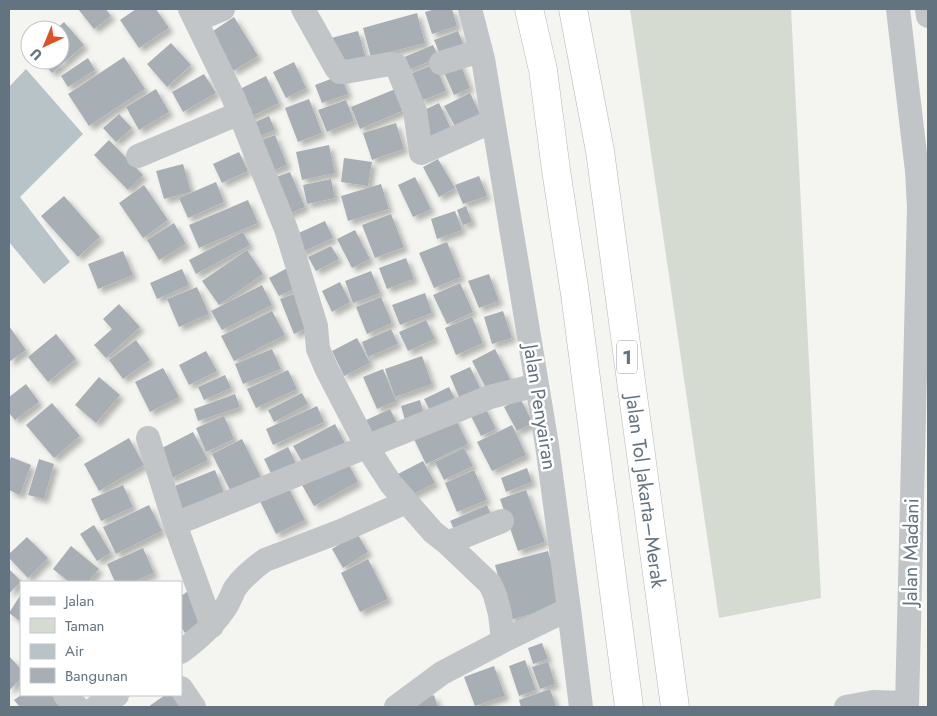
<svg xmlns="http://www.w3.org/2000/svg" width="937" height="716" font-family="Jost,sans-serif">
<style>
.green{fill:#d5dbd1}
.water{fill:#b8c3c7}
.building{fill:#a8afb4;filter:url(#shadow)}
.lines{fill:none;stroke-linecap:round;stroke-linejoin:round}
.highway-casing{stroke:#b4b7ba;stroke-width:29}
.minor{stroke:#c2c5c8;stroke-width:24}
.highway{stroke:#fff;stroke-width:28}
.labels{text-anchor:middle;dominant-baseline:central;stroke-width:5;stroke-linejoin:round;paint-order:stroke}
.shield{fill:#fff;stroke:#929da6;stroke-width:1}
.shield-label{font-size:19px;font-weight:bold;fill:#647380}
.street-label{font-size:20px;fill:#647380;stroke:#fff}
</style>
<defs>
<filter id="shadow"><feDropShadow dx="4.5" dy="4.5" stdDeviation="2.5" flood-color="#0004"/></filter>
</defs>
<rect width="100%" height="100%" fill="#f4f4f0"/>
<path class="green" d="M630,9H791L821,598L719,618Z"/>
<path class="water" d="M26,69L83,134L20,197L70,262L44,284L9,242V87Z"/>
<path class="building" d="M78,9H106L111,16L94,29Z
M136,9H156L169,28L139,48L120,20Z
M435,9H452L457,26L432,34L425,12Z
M417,13L425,43L371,57L363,28Z
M234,17L258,56L233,71L210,33Z
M64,22L84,45L52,73L41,60H60V30H55Z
M358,31L366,59L339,67L331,38Z
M458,31L466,51L442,59L434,40Z
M171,43L191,65L167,87L147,64Z
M433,45L439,57L407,71L402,58Z
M124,57L145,89L89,126L68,94Z
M88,58L95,70L68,87L61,76Z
M459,61L470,88L454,95L442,68Z
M294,62L306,88L286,98L273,72Z
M435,64L446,91L421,101L410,74Z
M204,74L216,93L183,112L172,92Z
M341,75L348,94L322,103L315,85Z
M266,76L279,103L246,119L232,93Z
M398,88L407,109L360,129L351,107Z
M156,89L169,112L139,130L126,107Z
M470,93L481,116L456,128L444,106Z
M309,99L322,133L298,142L285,108Z
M346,100L354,121L327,132L318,110Z
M439,103L452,131L431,141L418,113Z
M119,114L132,128L116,142L103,128Z
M269,116L275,130L252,139L246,126Z
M396,123L404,149L372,160L363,133Z
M275,135L287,165L267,173L254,143Z
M109,140L143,175L128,190L94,155Z
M329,145L335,173L302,180L296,152Z
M239,152L248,171L222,183L213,164Z
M344,158L372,162L368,186L341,182Z
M438,159L455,188L439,197L423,167Z
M183,164L191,192L164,199L156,171Z
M290,172L305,207L286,215L271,179Z
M479,176L487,196L463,204L455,185Z
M415,177L431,209L413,217L398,185Z
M331,179L335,198L307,204L303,185Z
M216,182L224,202L188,218L179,198Z
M381,184L389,209L348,221L341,196Z
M144,185L168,220L143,238L119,203Z
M64,196L100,237L78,257L41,216Z
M248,200L258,223L199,248L189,225Z
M466,206L472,222L463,225L457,210Z
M455,211L462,230L437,239L431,219Z
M391,214L404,247L375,258L362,225Z
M325,221L333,238L300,253L292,236Z
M174,223L186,244L159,260L147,240Z
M355,230L370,259L352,268L337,239Z
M243,232L250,245L196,274L189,260Z
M447,242L461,277L434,288L419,253Z
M331,246L339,259L316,271L308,257Z
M247,250L263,274L219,305L202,281Z
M123,251L133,275L98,289L88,264Z
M406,258L414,279L387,289L379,268Z
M291,266L301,285L279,296L269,278Z
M182,269L189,285L157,299L150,283Z
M371,271L380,293L353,303L345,281Z
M489,274L499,301L479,308L468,281Z
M340,282L350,302L332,312L322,291Z
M460,283L473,312L447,324L433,295Z
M262,285L272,305L222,330L211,311Z
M197,287L209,314L179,327L167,299Z
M425,293L432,313L400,325L392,305Z
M294,294L307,328L294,334L280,299Z
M381,297L392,323L367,334L356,307Z
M119,304L140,327L106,358L94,345L112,329L103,319Z
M272,311L285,335L234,361L221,336Z
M503,311L512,338L492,344L484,317Z
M472,317L483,343L456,355L445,328Z
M426,320L435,339L408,351L399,332Z
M9,326L26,350L9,362Z
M391,329L398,344L368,357L362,342Z
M56,334L76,359L48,382L28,357Z
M357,338L370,363L344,376L332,351Z
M136,340L150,360L123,379L109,360Z
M272,349L281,369L243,384L235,364Z
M495,349L512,383L489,394L472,361Z
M206,351L217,371L189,385L179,365Z
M422,356L432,384L395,397L385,369Z
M470,367L483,394L462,404L450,376Z
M163,368L179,397L150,412L135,382Z
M383,369L396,401L377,409L363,377Z
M288,370L297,389L256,408L247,389Z
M225,375L231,388L204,400L198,387Z
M99,377L120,395L96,423L75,405Z
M26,384L39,402L15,420L9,413V397Z
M449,387L458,405L433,417L424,399Z
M302,393L308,404L274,422L268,410Z
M235,394L240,407L198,421L194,409Z
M520,398L533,423L517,431L504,407Z
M420,400L426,422L407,427L401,406Z
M52,403L80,436L54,458L26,425Z
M484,405L496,429L481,436L469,412Z
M317,406L324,422L273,445L266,429Z
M390,409L399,427L372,441L362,422Z
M454,415L468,444L426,464L412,435Z
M224,416L234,439L206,452L196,428Z
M335,424L345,443L304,465L293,446Z
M512,425L526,455L492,471L477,442Z
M193,432L208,460L170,479L156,451Z
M129,438L144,465L99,491L84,464Z
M242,439L262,479L232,494L212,454Z
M288,447L298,467L274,479L264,459Z
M464,448L473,466L444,480L435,462Z
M11,457L31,465L20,495L9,490V463Z
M39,459L54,464L44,499L28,495Z
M347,461L358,482L314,506L302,485Z
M423,461L435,483L405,498L394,476Z
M527,468L532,482L506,492L501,478Z
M215,470L226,498L178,517L167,489Z
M474,470L487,500L457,512L445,483Z
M286,483L305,520L276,534L258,497Z
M123,485L133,507L101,521L91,499Z
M526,490L545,542L518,551L500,499Z
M149,505L162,531L116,554L103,527Z
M487,505L494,522L458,537L450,521Z
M94,525L111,553L97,561L80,534Z
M357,533L368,552L343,568L332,549Z
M27,537L48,558L28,578L9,558V554Z
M71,546L99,569L88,582H69L53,569Z
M143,548L154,573L133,582H115L107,564Z
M548,551L563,605L510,620L495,565Z
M368,559L388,599L360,612L341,573Z
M9,569L21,581L9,594Z
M188,591L206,619L185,633L181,627V596Z
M21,594V622L9,613Z
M542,643L548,659L533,664L528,648Z
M9,656L21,669V678L9,691Z
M525,660L536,690L519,696L509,666Z
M548,662L555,684L540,689L532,667Z
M494,666L505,696L475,706L464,677Z
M550,689L556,707H521L519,700Z
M21,695H56L66,707H20L14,700Z
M165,695H174L184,707H148Z
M434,695L438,707H416L414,702Z"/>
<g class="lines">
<g class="highway-casing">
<g id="highway">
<path d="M529,9L543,70L556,170L575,294L629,707"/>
<path id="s1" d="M573,9L600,151L675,707"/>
</g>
</g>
<path class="minor" d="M190,9L233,97L286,229L316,326L318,349L327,370L367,447L391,484L433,532L447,543L490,584L495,595L500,614L503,641
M303,9L336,68L340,72H345L390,64L396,65L415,111L421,153L493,121
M898,9L917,171L919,207L907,707
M927,9L928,16
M197,20L223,9
M441,63L480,51
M138,156L240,113
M148,438L175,524L212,626
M175,524L490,397L537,385
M447,543L502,521
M569,609L581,707
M181,652C197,640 212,627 223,611C228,605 231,597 234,590C240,580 255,567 265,560L341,531L406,502
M181,688L194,707
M65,695L77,707
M96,707L117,695
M396,707L442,673L503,641L569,609L547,445L483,59L470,9
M846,707L873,702L907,703"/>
<use href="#highway" class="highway"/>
</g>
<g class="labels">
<rect class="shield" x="617" y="340.5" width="20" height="33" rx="4"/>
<g class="shield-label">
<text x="627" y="357">1</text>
</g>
<g class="street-label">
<text transform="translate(540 407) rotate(81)">Jalan Penyairan</text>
<text stroke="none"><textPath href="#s1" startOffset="488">Jalan Tol Jakarta–Merak</textPath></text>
<text transform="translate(911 552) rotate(-89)">Jalan Madani</text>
</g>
</g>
<rect width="937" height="716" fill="none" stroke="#647380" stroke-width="20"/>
<rect x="20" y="581" width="162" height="115" fill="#ffffff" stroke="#c1c7cc"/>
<rect x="30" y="597" width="25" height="8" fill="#c2c5c8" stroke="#c1c7cc"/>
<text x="65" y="606" font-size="15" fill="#647380">Jalan</text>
<rect x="30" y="618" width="25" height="15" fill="#d5dbd1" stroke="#c1c7cc"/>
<text x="65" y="631" font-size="15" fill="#647380">Taman</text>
<rect x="30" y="644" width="25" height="15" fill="#b8c3c7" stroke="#c1c7cc"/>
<text x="65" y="656" font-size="15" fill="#647380">Air</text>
<rect x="30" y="668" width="25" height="15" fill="#a8afb4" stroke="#c1c7cc"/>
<text x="65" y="681" font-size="15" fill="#647380">Bangunan</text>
<g transform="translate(45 45) rotate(224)"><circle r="24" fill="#ffffff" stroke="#c1c7cc"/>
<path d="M0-4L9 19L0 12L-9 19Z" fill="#dd5127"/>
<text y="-8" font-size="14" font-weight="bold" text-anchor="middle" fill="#647380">U</text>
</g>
</svg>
